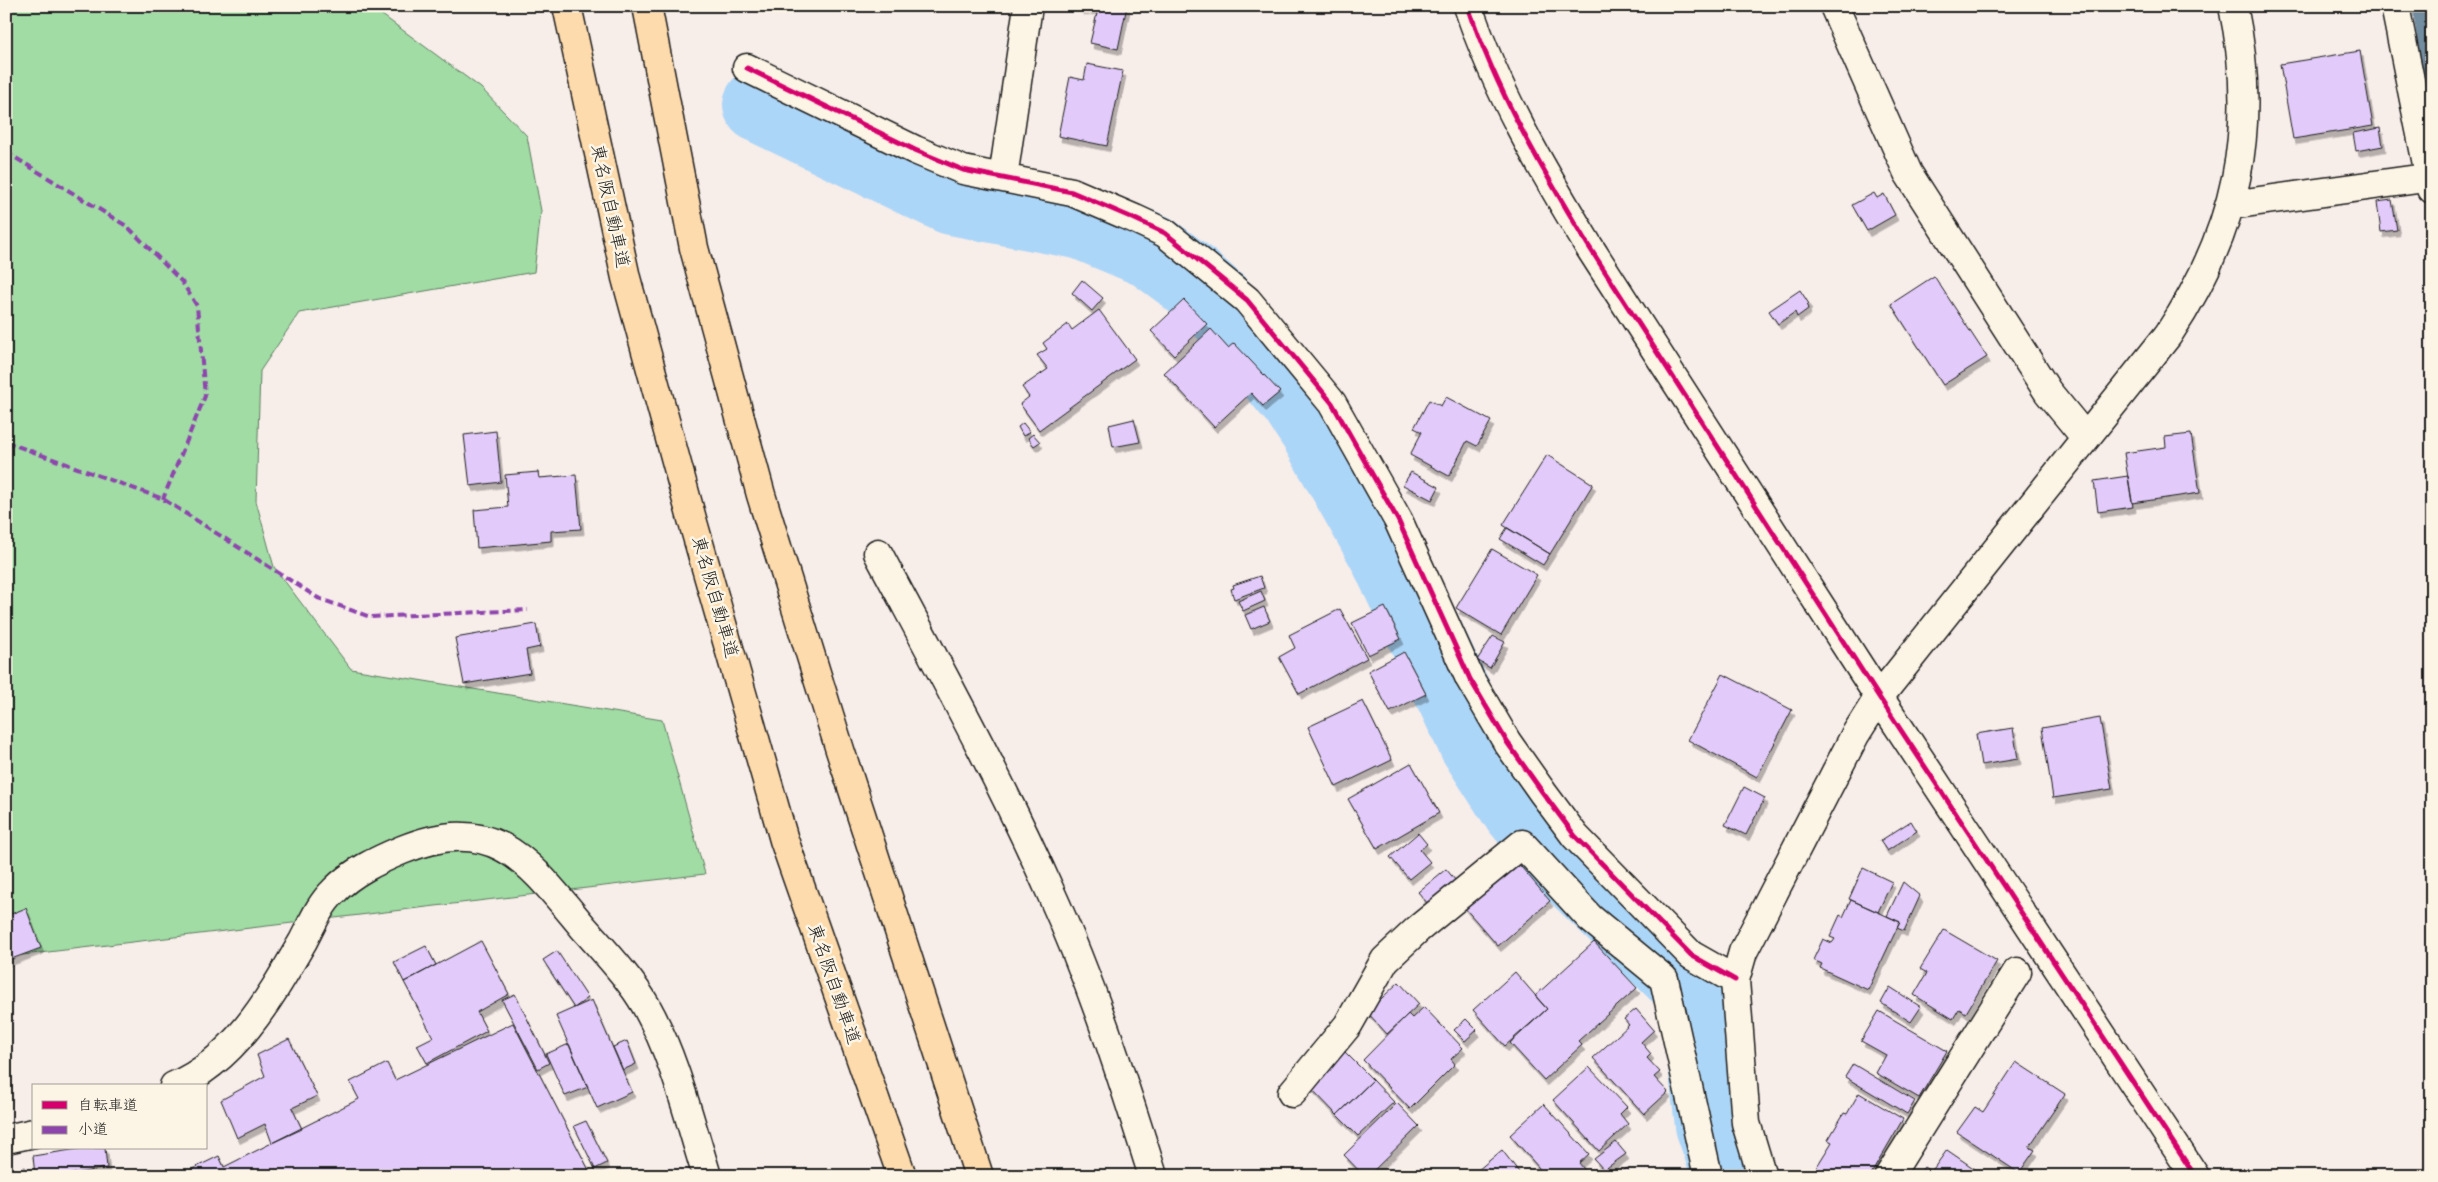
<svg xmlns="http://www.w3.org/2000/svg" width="2438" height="1182" font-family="Pangolin,'Klee One',sans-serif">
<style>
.green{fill:#a0dca4;stroke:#5e7c60}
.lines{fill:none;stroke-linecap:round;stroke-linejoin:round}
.stream{stroke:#728ca0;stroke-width:12}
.river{stroke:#acd6f8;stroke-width:76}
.building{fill:#e2cbfb;stroke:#1c1c1c;filter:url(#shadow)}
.minor-casing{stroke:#1c1c1c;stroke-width:31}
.highway-casing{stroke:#1c1c1c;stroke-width:31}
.minor{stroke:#fcf5e5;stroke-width:28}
.highway{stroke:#fedbac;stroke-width:28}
.quiet{stroke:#8e44ad;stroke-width:4;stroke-dasharray:8 4;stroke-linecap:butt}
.cycleway-casing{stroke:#fcf5e5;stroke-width:8}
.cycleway{stroke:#d6006c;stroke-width:5}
.labels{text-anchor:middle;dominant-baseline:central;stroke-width:5;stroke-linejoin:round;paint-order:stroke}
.street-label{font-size:18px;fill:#1c1c1c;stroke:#fcf5e5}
</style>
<defs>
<filter id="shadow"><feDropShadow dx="3" dy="5.5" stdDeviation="0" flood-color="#0004"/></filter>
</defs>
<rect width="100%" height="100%" fill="#f7ede9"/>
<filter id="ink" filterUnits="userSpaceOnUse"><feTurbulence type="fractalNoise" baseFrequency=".02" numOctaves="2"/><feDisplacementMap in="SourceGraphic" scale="10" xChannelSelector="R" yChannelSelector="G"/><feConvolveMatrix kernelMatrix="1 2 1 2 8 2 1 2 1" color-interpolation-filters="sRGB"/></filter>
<g filter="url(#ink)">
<path class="green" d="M6,6H370L481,88L527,136L541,211L534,272L299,313L260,371L256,501L274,567L351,669L662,720L705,874L6,957Z"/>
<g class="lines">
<path class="stream" d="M2418,6L2432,92"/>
<path class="river" d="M761,105L952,197L1083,222L1152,251L1186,276L1220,306L1297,399L1318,431L1386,552L1476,742L1516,804L1562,861L1698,993L1713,1125L1731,1176"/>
</g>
<path class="building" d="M1081,6H1127L1118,49L1090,43L1098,9H1080Z
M2360,51L2373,126L2293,139L2280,64Z
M1087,64L1123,71L1107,146L1058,136L1070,77L1084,80Z
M2380,128L2383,146L2356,151L2353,133Z
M1874,193L1877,198L1884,194L1895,215L1867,231L1852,205Z
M2392,200L2397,230L2381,232L2377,202Z
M1934,276L1987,357L1943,385L1891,304Z
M1082,280L1103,298L1092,311L1072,293Z
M1800,290L1809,304L1807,306L1808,309L1797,317L1795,312L1778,324L1769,311Z
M1184,300L1207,324L1174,355L1151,331Z
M1099,310L1135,359L1039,430L1020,404L1029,397L1022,387L1048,369L1037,355L1047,349L1043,343L1068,324L1072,330Z
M1211,329L1228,348L1234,343L1280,392L1263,406L1251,393L1214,427L1164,373Z
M1446,397L1491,421L1477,446L1467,441L1449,476L1410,455L1422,432L1414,428L1429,400L1441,406Z
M1134,419L1140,442L1113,447L1109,425Z
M1023,423L1030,432L1023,436L1018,427Z
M496,431L501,482L470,486L464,435Z
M1033,434L1040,442L1034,446L1028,438Z
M2191,434L2200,493L2132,503L2124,453L2166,447L2165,437Z
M1547,455L1593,484L1550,554L1503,525Z
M538,472L539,478L576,475L581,529L551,531V541L477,548L474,510L508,507L505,475Z
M1411,472L1439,487L1432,500L1403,485Z
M2128,476L2133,507L2098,512L2094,481Z
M1507,528L1550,554L1543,565L1500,539Z
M1492,549L1537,575L1501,635L1456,608Z
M1260,576L1264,588L1234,599L1231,589L1234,588L1233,585Z
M1261,591L1265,601L1243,611L1238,601Z
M1264,607L1270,621L1251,629L1245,615Z
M1385,607L1401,639L1368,655L1352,623Z
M1340,609L1367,658L1299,694L1279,657L1295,648L1289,635Z
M536,624L540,647L526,650L530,673L464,684L455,638Z
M1493,636L1505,642L1490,668L1477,660Z
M1404,652L1426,694L1390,712L1368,671Z
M1723,674L1792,710L1757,777L1688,740Z
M1363,701L1392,760L1336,787L1308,727Z
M2100,718L2112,789L2053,798L2042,728Z
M2013,728L2018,759L1981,765L1976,734Z
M1411,763L1439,813L1377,849L1348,799Z
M1744,787L1765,798L1746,835L1725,825Z
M1911,821L1917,831L1887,851L1880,841Z
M1418,833L1427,844L1420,850L1430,862L1409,879L1390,857Z
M1516,861L1550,901L1498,946L1463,906Z
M1863,868L1892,882L1878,912L1849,899Z
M1446,869L1456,881L1428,904L1418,892Z
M1903,882L1920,896L1904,931L1897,928L1900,922L1887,916Z
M1851,900L1900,922L1868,990L1820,968L1822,964L1813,960L1823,939L1832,943L1835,939L1830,937L1840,915L1843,917Z
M26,908L41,948L6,961V916Z
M1944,930L1997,961L1966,1013L1959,1009L1953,1019L1914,995L1927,973L1920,969Z
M481,941L509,994L477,1012L487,1031L427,1063L417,1045L433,1037L404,982Z
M1594,942L1637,988L1578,1041L1582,1045L1544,1080L1510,1043L1547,1009L1535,996Z
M426,946L436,965L404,982L394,962Z
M557,951L588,998L574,1008L543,960Z
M1515,972L1547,1009L1505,1046L1473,1010Z
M1399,982L1419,1004L1387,1034L1367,1012Z
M1890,987L1921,1007L1911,1022L1881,1003Z
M515,994L549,1063L538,1069L502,1000Z
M592,1000L632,1092L597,1108L556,1016Z
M1424,1007L1463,1048L1451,1059L1455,1064L1410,1109L1363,1060L1408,1014L1412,1018Z
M1636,1009L1654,1030L1641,1042L1651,1054L1647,1058L1660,1072L1654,1077L1668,1092L1644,1114L1593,1058L1629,1025L1624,1019Z
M1879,1011L1947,1051L1919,1098L1876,1073L1886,1055L1861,1041Z
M1466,1019L1477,1030L1465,1041L1454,1030Z
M513,1023L592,1176H185L184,1173L219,1156L224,1167L359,1099L350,1082L387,1063L395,1080Z
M289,1039L317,1096L292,1108L302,1129L272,1143L265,1124L237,1138L221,1100L265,1076L257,1055Z
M627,1041L636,1064L623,1070L613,1047Z
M569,1044L588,1087L565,1096L546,1054Z
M1345,1052L1373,1080L1337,1115L1309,1086Z
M2016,1062L2065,1094L2029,1147L2035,1150L2019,1173L1957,1132L1975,1107L1983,1112Z
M1853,1064L1915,1101L1907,1114L1845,1077Z
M1589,1067L1627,1107L1620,1114L1628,1124L1599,1151L1553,1100Z
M1373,1080L1394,1102L1358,1136L1337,1115Z
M1859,1093L1903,1119L1870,1176H1823L1814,1171L1832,1142L1828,1140L1844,1113L1847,1114Z
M1397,1103L1419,1126L1368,1176H1364L1344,1155Z
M1544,1104L1589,1154L1579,1163L1588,1174L1587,1176H1546L1510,1135Z
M586,1121L607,1163L595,1169L574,1126Z
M1616,1142L1626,1154L1604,1170L1594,1159Z
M84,1148H105L107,1168L59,1176H35L33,1156Z
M1502,1150L1522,1176H1471Z
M1947,1150L1985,1176H1917L1924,1167L1931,1172Z
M25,1167L29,1176H8Z
M1421,1168L1430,1176H1414Z
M1626,1168L1632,1176H1616Z
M140,1169L144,1176H127Z"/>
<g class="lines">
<g class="minor-casing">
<path id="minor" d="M1468,6C1496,91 1542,169 1588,245L1879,697L2195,1176
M1834,6L1908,173L2048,392L2085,437
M2395,6L2432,189
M747,68L915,150L963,170L1072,192L1135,219L1165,233L1247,300L1332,403L1398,520L1470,679L1507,742L1543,793L1575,836L1691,955L1735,980
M1003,178L1028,6
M2231,205L2432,177
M878,553C937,664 999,776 1050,891C1092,983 1123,1080 1153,1176
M174,1086C236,1060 271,996 303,941C312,924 320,904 334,891C352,872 378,860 402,850C495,812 528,861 583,927C604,951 630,978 646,1006C675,1058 689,1119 707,1176
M1292,1093L1348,1025L1385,960L1418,929L1522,844L1590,918L1664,979L1708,1176
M6,1139L34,1133
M1762,1176L1746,1123L1735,980L1743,952L1855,735L1879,697L2168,335C2237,231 2259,129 2233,6
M1889,1176L2017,972"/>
</g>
<g class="highway-casing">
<path id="highway" d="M567,6L626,278L692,519L784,840L902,1176
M647,6L694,248L761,495L840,750L979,1176"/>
</g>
<use href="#minor" class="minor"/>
<use href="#highway" class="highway"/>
<path class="quiet" d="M6,152L128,227L182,282L197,306L205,396L163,499
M6,442L163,499L318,598L370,617L528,610"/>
<g class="cycleway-casing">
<path id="cycleway" d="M1468,6C1496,91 1542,169 1588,245L1879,697L2195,1176
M747,68L915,150L963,170L1072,192L1135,219L1165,233L1247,300L1332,403L1398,520L1470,679L1507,742L1543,793L1575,836L1691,955L1735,980"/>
</g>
<use href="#cycleway" class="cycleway"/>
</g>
</g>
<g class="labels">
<g class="street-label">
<text transform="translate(610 206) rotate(78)">東名阪自動車道</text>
<text transform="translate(715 597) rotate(74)">東名阪自動車道</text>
<text transform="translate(834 984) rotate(71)">東名阪自動車道</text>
</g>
</g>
<rect width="2438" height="1182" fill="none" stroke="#fcf5e5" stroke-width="25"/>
<rect x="12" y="12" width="2413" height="1157" fill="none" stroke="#1c1c1c" stroke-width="2" filter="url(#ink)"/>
<rect x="32" y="1084" width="175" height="65" fill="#fcf5e5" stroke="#a29e95"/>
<rect x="42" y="1101" width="25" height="8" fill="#d6006c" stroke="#a29e95"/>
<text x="78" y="1110" font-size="15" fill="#1c1c1c">自転車道</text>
<rect x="42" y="1126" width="25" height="8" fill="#8e44ad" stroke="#a29e95"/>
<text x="78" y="1134" font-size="15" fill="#1c1c1c">小道</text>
</svg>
